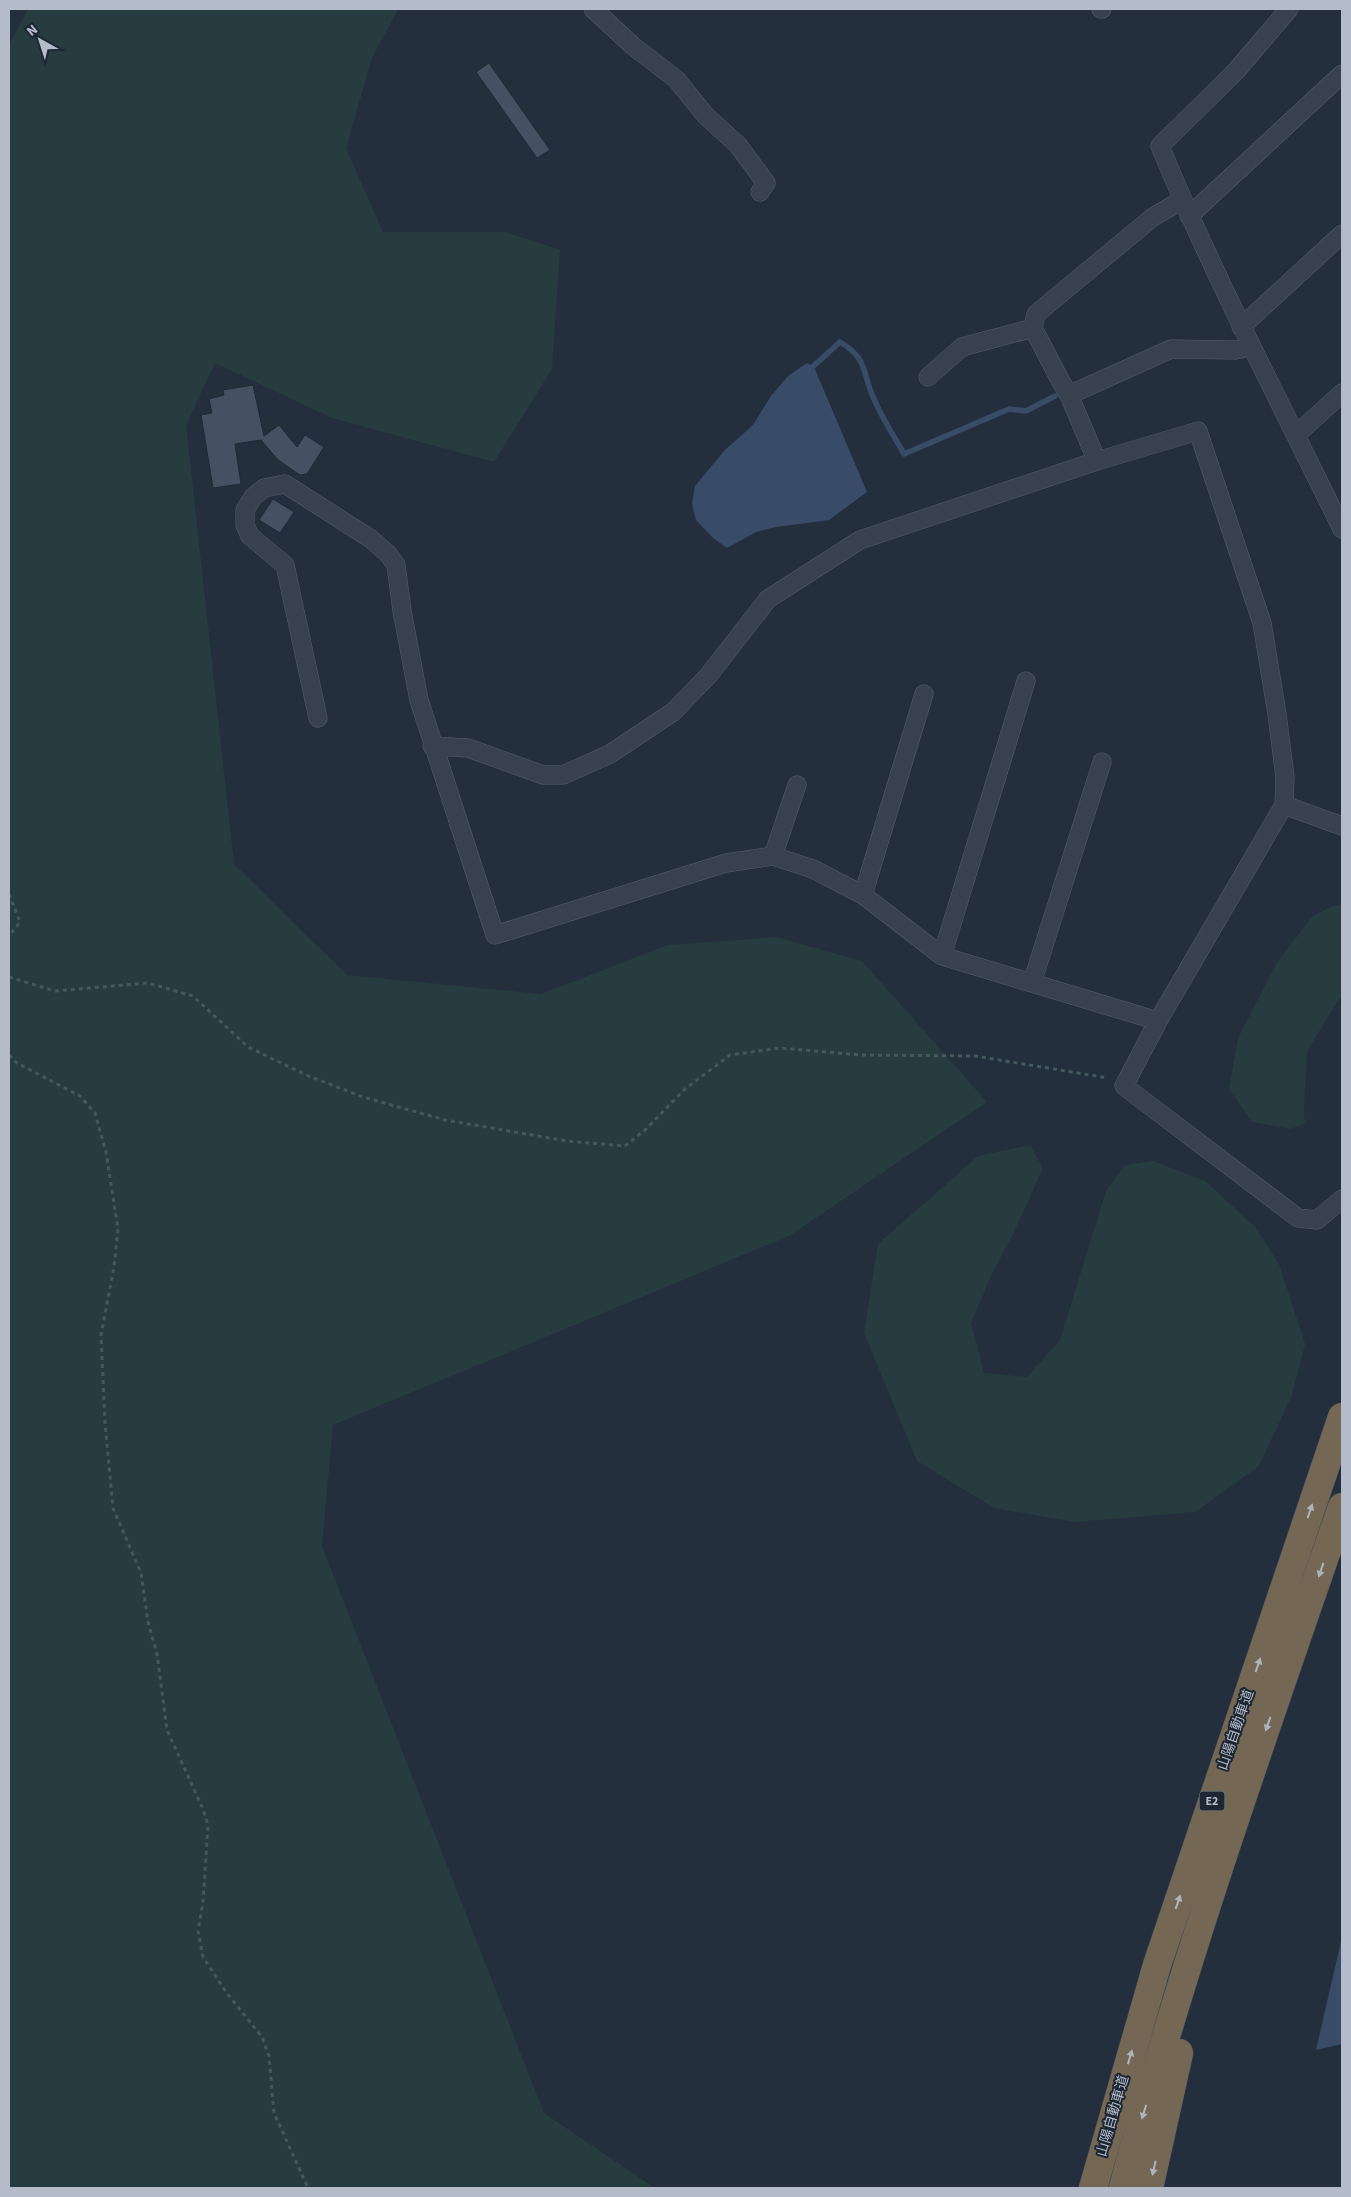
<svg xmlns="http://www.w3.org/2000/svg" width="1351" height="2197" font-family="'Source Sans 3','Noto Sans JP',sans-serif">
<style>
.green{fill:#263c3f}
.water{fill:#394c67}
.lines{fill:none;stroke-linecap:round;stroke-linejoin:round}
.stream{stroke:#394c67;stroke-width:5.5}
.building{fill:#455162;stroke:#1f2835}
.minor-casing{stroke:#565f6c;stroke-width:19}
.motorway-casing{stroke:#434c59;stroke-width:29}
.path{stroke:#44595c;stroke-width:3;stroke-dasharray:4 4;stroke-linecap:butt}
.minor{stroke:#38414e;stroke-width:18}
.motorway{stroke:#746855;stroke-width:28}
.oneway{fill:#aeb4bd}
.labels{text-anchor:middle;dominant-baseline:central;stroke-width:4;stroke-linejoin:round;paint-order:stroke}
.shield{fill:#1d2633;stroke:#878f9c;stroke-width:1}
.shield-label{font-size:12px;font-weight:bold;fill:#b4bcc9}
.street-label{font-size:14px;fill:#b4bcc9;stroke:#1d2633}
</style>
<rect width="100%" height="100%" fill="#242f3e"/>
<path class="green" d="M28,9H398L372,58L346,148L383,232H505L560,250L552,369L494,462L332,418L215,363L186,425L234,864L347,975L541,994L668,945L776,937L862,961L987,1102L789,1236L333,1425L322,1546L544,2113L655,2188H9V45Z
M1342,904V995L1307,1051L1304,1107L1305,1123L1291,1129L1252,1122L1229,1089L1238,1038L1278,961L1312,917L1332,906Z
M1030,1145L1043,1168L1015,1230L991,1276L971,1323L984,1373L1027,1377L1060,1340L1106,1191L1125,1165L1153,1161L1205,1181L1255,1227L1279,1264L1305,1344L1292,1395L1259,1466L1195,1512L1075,1522L994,1508L917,1461L864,1333L878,1244L978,1156Z"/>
<path class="water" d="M807,363L814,367L867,492L829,520L776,527L756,532L727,548L713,538L696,520L692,504L695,486L725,450L753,425L771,396L788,376Z
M1342,1937V2044L1316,2050Z"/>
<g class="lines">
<path class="stream" d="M808,371L840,342C869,359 862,374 874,399C882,418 894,436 904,454L1009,409L1026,411L1055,396"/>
</g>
<path class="building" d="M489,63L550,150L537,158L476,72Z
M253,385L264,436L279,425L297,447L305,435L324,447L307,474L300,475L278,460L261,440L235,444L241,484L213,488L201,415L212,413L209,399L224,395L223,390Z
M273,499L294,512L280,533L259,520Z"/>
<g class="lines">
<g class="minor-casing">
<path id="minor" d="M593,9L633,46L676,79L706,116L738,145L766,183L760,192
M1101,9H1102
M1289,9L1236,71L1160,146C1214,277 1280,402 1342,529
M1189,216L1342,74
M1241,327L1342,234
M928,377L962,347L1033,328
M1069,395L1060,380L1033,328L1036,314L1153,217L1182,200
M1296,435L1342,393
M1097,461L1069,395L1171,349L1236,350L1251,347
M318,718L285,565L250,536L245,525V510L253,497L264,488L285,484L371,539L388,554L396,565L402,611L419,700L495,935L726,863L773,856L813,869L863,895L942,956L1158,1021
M432,746L468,748L543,775H563L610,754L673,712L708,676L768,599L860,540L1097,461L1198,431L1262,623L1277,714L1285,777L1284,805L1158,1021L1124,1086L1298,1218L1317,1220L1342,1199
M1284,805L1342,826
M773,856L797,785
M863,895L924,694
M942,956L1026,681
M1032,983L1102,762"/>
</g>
<g class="motorway-casing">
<path id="motorway" d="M1093,2188L1157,1965L1342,1417
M1123,2188C1184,1958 1264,1733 1342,1507
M1149,2188L1179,2053"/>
</g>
<path class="path" d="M9,894L20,922L9,936
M9,977L55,991L148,983L193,996L248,1047L306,1075L363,1097L445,1120L567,1141L625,1146L645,1130L685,1089L730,1055L780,1048L862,1055L975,1056L1108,1078
M9,1055L17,1063L80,1096L95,1113L106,1152L118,1229L114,1267L101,1335L105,1423L113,1508L141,1573L148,1622L157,1654L167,1730L203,1809L208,1825L203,1902L198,1931L203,1957L226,1992L262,2037L269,2056L274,2113L308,2188"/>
<use href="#minor" class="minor"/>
<use href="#motorway" class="motorway"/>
</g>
<defs><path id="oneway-solid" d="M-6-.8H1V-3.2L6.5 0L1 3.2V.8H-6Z" transform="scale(1.25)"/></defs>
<g class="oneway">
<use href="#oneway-solid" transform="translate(1310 1511) rotate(-71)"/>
<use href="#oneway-solid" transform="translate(1321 1570) rotate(109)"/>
<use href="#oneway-solid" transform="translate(1258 1665) rotate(-71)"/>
<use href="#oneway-solid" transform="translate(1268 1724) rotate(109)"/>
<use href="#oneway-solid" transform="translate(1178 1902) rotate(-71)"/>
<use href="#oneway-solid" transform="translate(1130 2057) rotate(-74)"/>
<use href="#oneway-solid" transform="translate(1144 2112) rotate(107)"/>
<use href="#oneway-solid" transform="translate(1154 2168) rotate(103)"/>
</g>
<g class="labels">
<rect class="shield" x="1199.5" y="1791.5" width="25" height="19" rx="4"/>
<g class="shield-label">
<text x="1212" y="1801">E2</text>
</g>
<g class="street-label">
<text transform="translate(1236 1730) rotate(-71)">山陽自動車道</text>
<text transform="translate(1113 2116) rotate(-74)">山陽自動車道</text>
</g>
</g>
<rect width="1351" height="2197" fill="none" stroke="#b4bcc9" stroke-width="20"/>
<g transform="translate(40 40) rotate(321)" stroke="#1d2633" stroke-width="4" paint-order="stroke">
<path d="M0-4L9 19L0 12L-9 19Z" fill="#b4bcc9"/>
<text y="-8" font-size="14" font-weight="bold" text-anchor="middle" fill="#b4bcc9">N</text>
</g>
</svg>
